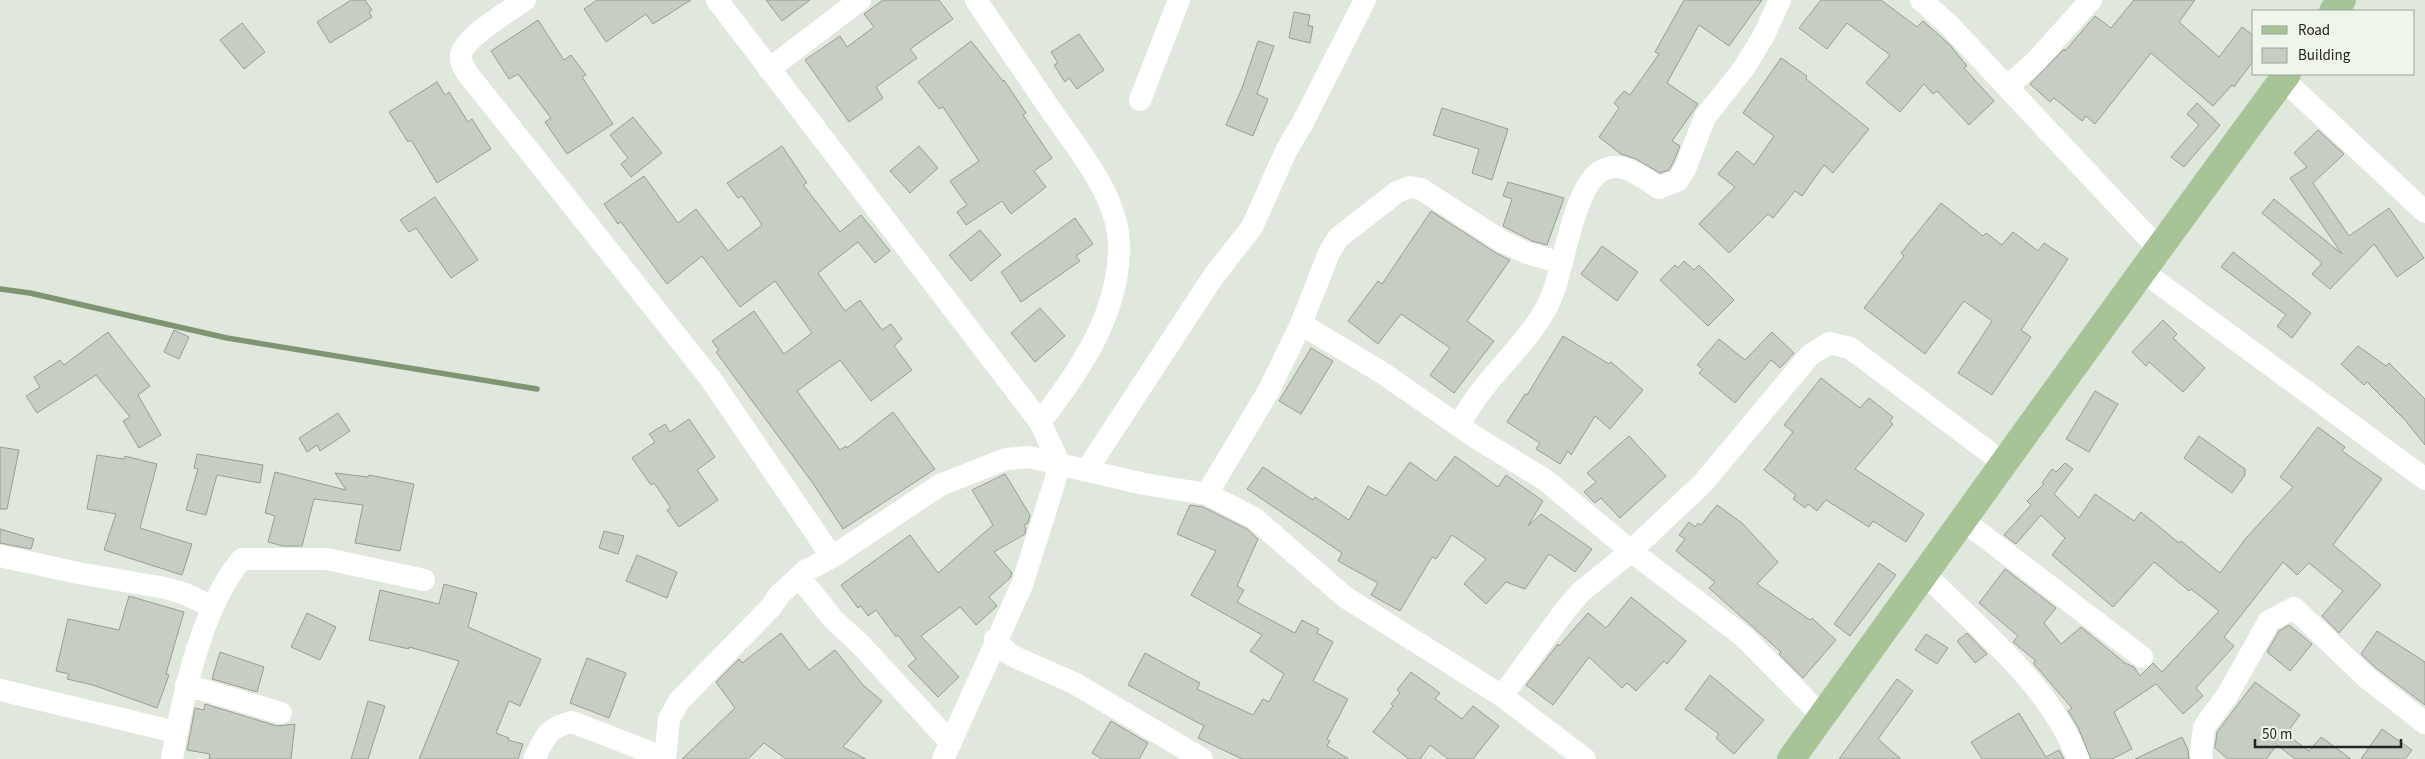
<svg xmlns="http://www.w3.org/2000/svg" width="2425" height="759" font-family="'Source Sans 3',sans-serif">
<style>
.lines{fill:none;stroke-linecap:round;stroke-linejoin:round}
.stream{stroke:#7d9571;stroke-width:5.5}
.building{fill:#c6cdc3;stroke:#979e94}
.minor{stroke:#fff;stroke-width:22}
.major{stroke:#a7c497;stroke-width:28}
</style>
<rect width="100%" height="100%" fill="#e0e8dd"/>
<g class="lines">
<path class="stream" d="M0,289L30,293L227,338L537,389"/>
</g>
<path class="building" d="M351,0H365L372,10L369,12L372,17L330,43L317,22Z
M597,0H691L653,24L646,14L606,42L584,9Z
M766,0H810L782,21Z
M883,0H939L953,19L910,49L917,58L876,87L883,98L849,122L805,60L840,36L847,47L874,27L864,14Z
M1684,0H1762L1729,46L1699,25L1667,83L1698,104L1672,141L1680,146L1673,163L1669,170L1660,173L1636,159L1621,154L1599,137L1619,108L1614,103L1624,91L1630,95L1659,54L1655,52Z
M1821,0H1881L1917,27L1923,21L1949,44L1967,66L1964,68L1994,101L1969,125L1937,91L1933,94L1924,84L1900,112L1866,83L1890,55L1847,23L1827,49L1799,28Z
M2134,0H2195L2179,22L2219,57L2242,27L2254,36V60L2234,87L2232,85L2213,106L2151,53L2095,124L2086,116L2082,121L2054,98L2050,102L2030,84L2064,49L2065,51L2095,16L2111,28Z
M1294,12L1310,15L1308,26H1313L1310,43L1289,38Z
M538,20L564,60L571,55L586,75L582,77L613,124L567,154L545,122L551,118L518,74L509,79L491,51Z
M242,23L265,52L244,69L220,40Z
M1079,34L1104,70L1077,89L1069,78L1065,82L1054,65L1058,63L1051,52Z
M971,41L1003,81L1004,80L1026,113L1023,115L1052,158L1034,171L1046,187L1011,214L1002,201L966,225L957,212L967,205L950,181L979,161L943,107L939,109L918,82Z
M1258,41L1274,46L1257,94L1268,99L1253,136L1226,125L1242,88Z
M1781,58L1807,76L1806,79L1869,129L1833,173L1824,165L1802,196L1795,191L1773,218L1768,214L1729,253L1699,224L1735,187L1718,174L1737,151L1754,165L1774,136L1743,113Z
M437,82L445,95L449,92L468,122L472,119L491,149L437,183L411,140L408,142L389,112Z
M2197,103L2220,125L2184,167L2171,157L2199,125L2187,114Z
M1442,108L1508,129L1492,180L1472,173L1479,149L1433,135Z
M633,117L662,153L631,177L621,164L628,158L610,135Z
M2318,130L2344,154L2313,183L2349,236L2389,208L2424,258L2397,277L2374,244L2330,289L2312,274L2322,263L2262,213L2274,199L2342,254L2290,178L2307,167L2294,153Z
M782,146L807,183L803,185L840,232L861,215L890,251L875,263L858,242L818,273L845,311L860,300L882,330L891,324L902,339L894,346L912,370L871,401L840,360L797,391L840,450L846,446L847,448L893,412L935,469L843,529L812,482L716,352L719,350L712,341L754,311L784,354L812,333L775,281L740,307L702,256L667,284L621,222L618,224L604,204L644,176L678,223L696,209L728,251L762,225L742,196L738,198L727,183Z
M919,146L938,168L910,193L890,171Z
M1508,182L1564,198L1547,245L1532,241L1503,226L1512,199L1503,196Z
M435,197L478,260L451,278L416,228L409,232L400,220Z
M1941,203L1983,236L1986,233L2002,245L2013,232L2038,251L2044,243L2068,259L2021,330L2031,337L1992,395L1958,373L1992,321L1964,301L1925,354L1864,308L1904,256L1901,253Z
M1431,211L1496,253L1510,260L1467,321L1494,341L1454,393L1430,375L1450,348L1401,314L1378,344L1348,321L1378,281L1382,284Z
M1075,218L1093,244L1076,256L1080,261L1021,302L1001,272Z
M980,230L1001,255L971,281L949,255Z
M1602,246L1638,272L1617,301L1581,274Z
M2233,252L2311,313L2292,338L2277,326L2286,315L2221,267Z
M1684,261L1694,270L1699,265L1734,300L1708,326L1660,280L1675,265L1678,268Z
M1040,308L1065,336L1035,362L1011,333Z
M2163,320L2177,334L2173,338L2205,368L2183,392L2149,362L2146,366L2132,352Z
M174,330L189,337L179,359L164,352Z
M108,332L150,386L138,395L161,435L139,448L123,421L130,417L96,375L37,413L26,396L40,387L34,377L60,360L64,365Z
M1772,332L1794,353L1780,368L1771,360L1735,403L1699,373L1703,369L1697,365L1719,339L1745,360Z
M1563,336L1609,364L1611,362L1643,390L1610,429L1595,416L1571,455L1568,451L1560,464L1536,449L1540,443L1507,422L1525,394L1527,395Z
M2358,346L2386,366L2389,363L2425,399V445L2405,420L2367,382L2364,385L2341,364Z
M1311,348L1333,361L1301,414L1279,401Z
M1821,378L1860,408L1869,398L1893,417L1890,421L1893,424L1855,469L1924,514L1906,542L1873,521L1869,527L1826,500L1817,511L1808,504L1805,508L1793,499L1796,495L1764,470L1793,432L1784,425Z
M2095,391L2118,404L2089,452L2066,439Z
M338,413L350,431L320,451L317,445L307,452L299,438Z
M689,419L715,457L697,470L718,500L679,527L667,510L671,508L654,483L651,485L632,458L655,442L649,434L665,424L670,432Z
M2318,427L2345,447L2342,451L2382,479L2333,545L2381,585L2339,633L2322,616L2343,591L2309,563L2297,575L2283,562L2224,637L2234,646L2196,688L2203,696L2183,714L2156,684L2114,712L2132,749L2112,759H2091L2078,727L2068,711L2072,708L2033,663L2036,661L2013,642L2018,636L1979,603L2005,569L2056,608L2044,623L2061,644L2081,627L2125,663L2134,667L2140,676L2153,663L2162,672L2219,611L2191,589L2189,591L2154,562L2113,607L2052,555L2065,538L2041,515L2016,544L2004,535L2031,505L2027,501L2044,484L2042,483L2052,469L2056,472L2065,463L2073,469L2054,494L2079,518L2095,494L2134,521L2141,512L2179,543L2181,541L2220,573L2246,538L2293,487L2280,477Z
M1629,436L1666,476L1620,518L1601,498L1595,503L1584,492L1596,482L1587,473Z
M2199,436L2245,469V475L2232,493L2184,458Z
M0,447L19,450L7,509H0Z
M197,454L263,465L260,483L217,475L206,515L186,510L198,469L194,468Z
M97,455L124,459L125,456L157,464L140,528L192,544L182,575L104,550L116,514L87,509Z
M1455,456L1498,487L1506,475L1543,501L1528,526L1541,514L1592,549L1575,572L1549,554L1525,589L1506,582L1486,604L1464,584L1486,559L1452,535L1436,559L1432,557L1400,611L1371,595L1378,583L1338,561L1342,553L1247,489L1263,467L1313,500L1315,497L1349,520L1368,486L1386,496L1410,462L1436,481Z
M275,472L346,490L335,473L368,477L369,475L414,484L400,551L355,543L363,505L314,499L302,546H283L268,542L275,516L265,513Z
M1005,474L1030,515L1028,523L1024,525L1026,528L1025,534L994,552L1012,573L1010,578L989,597L997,606L976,625L960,607L921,636L959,677L938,697L908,666L916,659L898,635L896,637L876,610L868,616L861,606L858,608L841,585L910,535L938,573L993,525L972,490Z
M1190,505L1203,507L1247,529L1258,539L1237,586L1244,590L1237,602L1295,633L1302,620L1319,629L1317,633L1333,642L1313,681L1348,699L1327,739L1330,741L1327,746L1349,759H1242L1198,738L1204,726L1128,685L1145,653L1200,683L1197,689L1253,715L1263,699L1269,702L1284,674L1250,651L1262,635L1191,595L1216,551L1177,534Z
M1717,505L1742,523L1778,562L1757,584L1810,620L1812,618L1836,640L1803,678L1779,654L1781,652L1709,588L1715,582L1676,551L1685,539L1679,535L1689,522L1695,527L1698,523L1701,525Z
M0,529L34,539L31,549L0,543Z
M604,531L624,536L618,554L599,548Z
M637,555L677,572L667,598L626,581Z
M1879,563L1896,575L1850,636L1834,624Z
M444,584L477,593L468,627L541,659L520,706L509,701L496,733L509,738L508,740L523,744L518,759H419L459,661L409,647V649L369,640L380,590L439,604Z
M129,596L184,612L166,674L169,675L157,708L93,685L67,679L69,674L56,671L68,619L119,630Z
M1631,597L1686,641L1667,664L1664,661L1636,691L1627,683L1622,688L1589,657L1553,705L1526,685L1558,644L1559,646L1588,613L1606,628Z
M307,613L336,627L320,660L291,647Z
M2289,625L2312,644L2290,671L2267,652L2279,631Z
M2377,631L2425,662V705L2376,668L2361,654Z
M781,633L809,670L835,650L863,685L882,701L843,747L866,759H786L764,743L748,759H682L735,708L716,682L739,659L742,663Z
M1967,633L1987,654L1975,663L1957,641Z
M1926,634L1948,648L1937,664L1915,650Z
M220,652L264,667L257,692L212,679Z
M587,658L626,673L609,718L570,703Z
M1411,672L1440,693L1435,699L1462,719L1473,706L1499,726L1473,759H1448L1430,745L1420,759H1409L1373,732L1393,706L1391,704L1400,693L1397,690Z
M1710,675L1764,720L1734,754L1716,738L1719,734L1685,709Z
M1897,679L1913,691L1878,739L1901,759H1839Z
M2255,682L2300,715L2286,734L2309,751L2321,737L2351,759H2295L2277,745L2266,759H2228L2215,748L2217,732Z
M368,701L385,706L368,759H351Z
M205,704L277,726L295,724L291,759H209L210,754L187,750L195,708L204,710Z
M2019,713L2046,757L2059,750L2064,759H1982L1971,742Z
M1111,721L1148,743L1139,759H1102L1092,753Z
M2382,729L2412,750L2405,759H2361Z
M2182,737L2188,750L2189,759H2135Z"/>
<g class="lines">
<path class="minor" d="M525,0C510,11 465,36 461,55C460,62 464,67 467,73L710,378L832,557
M717,0L1040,422L1059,463L1055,481L1022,585L943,759
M976,0C1000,35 1024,71 1048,106C1075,146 1116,192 1119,242C1121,311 1080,371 1040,422
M1921,0L1949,25L2158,248
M769,69L860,0
M2283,79L2425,212
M2007,87L2035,62L2091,0
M1140,100L1179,0
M2141,270L2425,479
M1301,324L1381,372L1475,437L1544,479L1631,551L1743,636L1822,716
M1459,425C1466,413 1473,401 1482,390C1506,358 1538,332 1553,293C1564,263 1574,192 1598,173C1620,157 1641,177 1659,188L1678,180L1685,169L1705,117L1744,68L1764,35L1780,0
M1086,471L1213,277L1252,227L1287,149L1302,124L1365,0
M1207,494L1269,390L1301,324L1329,253L1338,238L1397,192L1410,187L1421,189L1503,242L1527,253L1562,263
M1964,521L2142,657
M0,556L78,573L165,588L183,593L213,607
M1925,574C1979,629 2051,686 2078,759
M800,578L833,619L861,645L951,743
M995,639L1008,653L1017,658L1074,683L1202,759
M186,685L281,713
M0,690L176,732
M1502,696L1566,609L1581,592L1631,551L1703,483L1810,355L1829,343L1850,348L2005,464
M172,759C182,699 202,605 242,559H327L424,580
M534,759C545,738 547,727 572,722L665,758
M665,759L669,719L679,701L772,606L778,596L805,571L832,557L940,485L1006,459L1029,457L1144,484L1207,494L1254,518L1345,597L1502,696L1585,759
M2202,759L2201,753L2204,727L2228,694L2269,621L2294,608L2367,678L2425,723"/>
<path class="major" d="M2333,11L2342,0
M1791,759C1956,531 2119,300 2287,74"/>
</g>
<rect x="2252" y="10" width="162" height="65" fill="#eef5ea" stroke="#9ca29a"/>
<rect x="2262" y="26" width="25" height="8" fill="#a7c497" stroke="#9ca29a"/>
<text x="2298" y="35" font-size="15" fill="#222521">Road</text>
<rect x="2262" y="48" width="25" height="15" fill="#c6cdc3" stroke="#9ca29a"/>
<text x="2298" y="60" font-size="15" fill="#222521">Building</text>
<path d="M2255 739v8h146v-8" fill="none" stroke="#222521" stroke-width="2.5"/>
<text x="2262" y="739" font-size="15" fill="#222521" stroke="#eef5ea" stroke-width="4" paint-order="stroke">50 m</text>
</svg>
